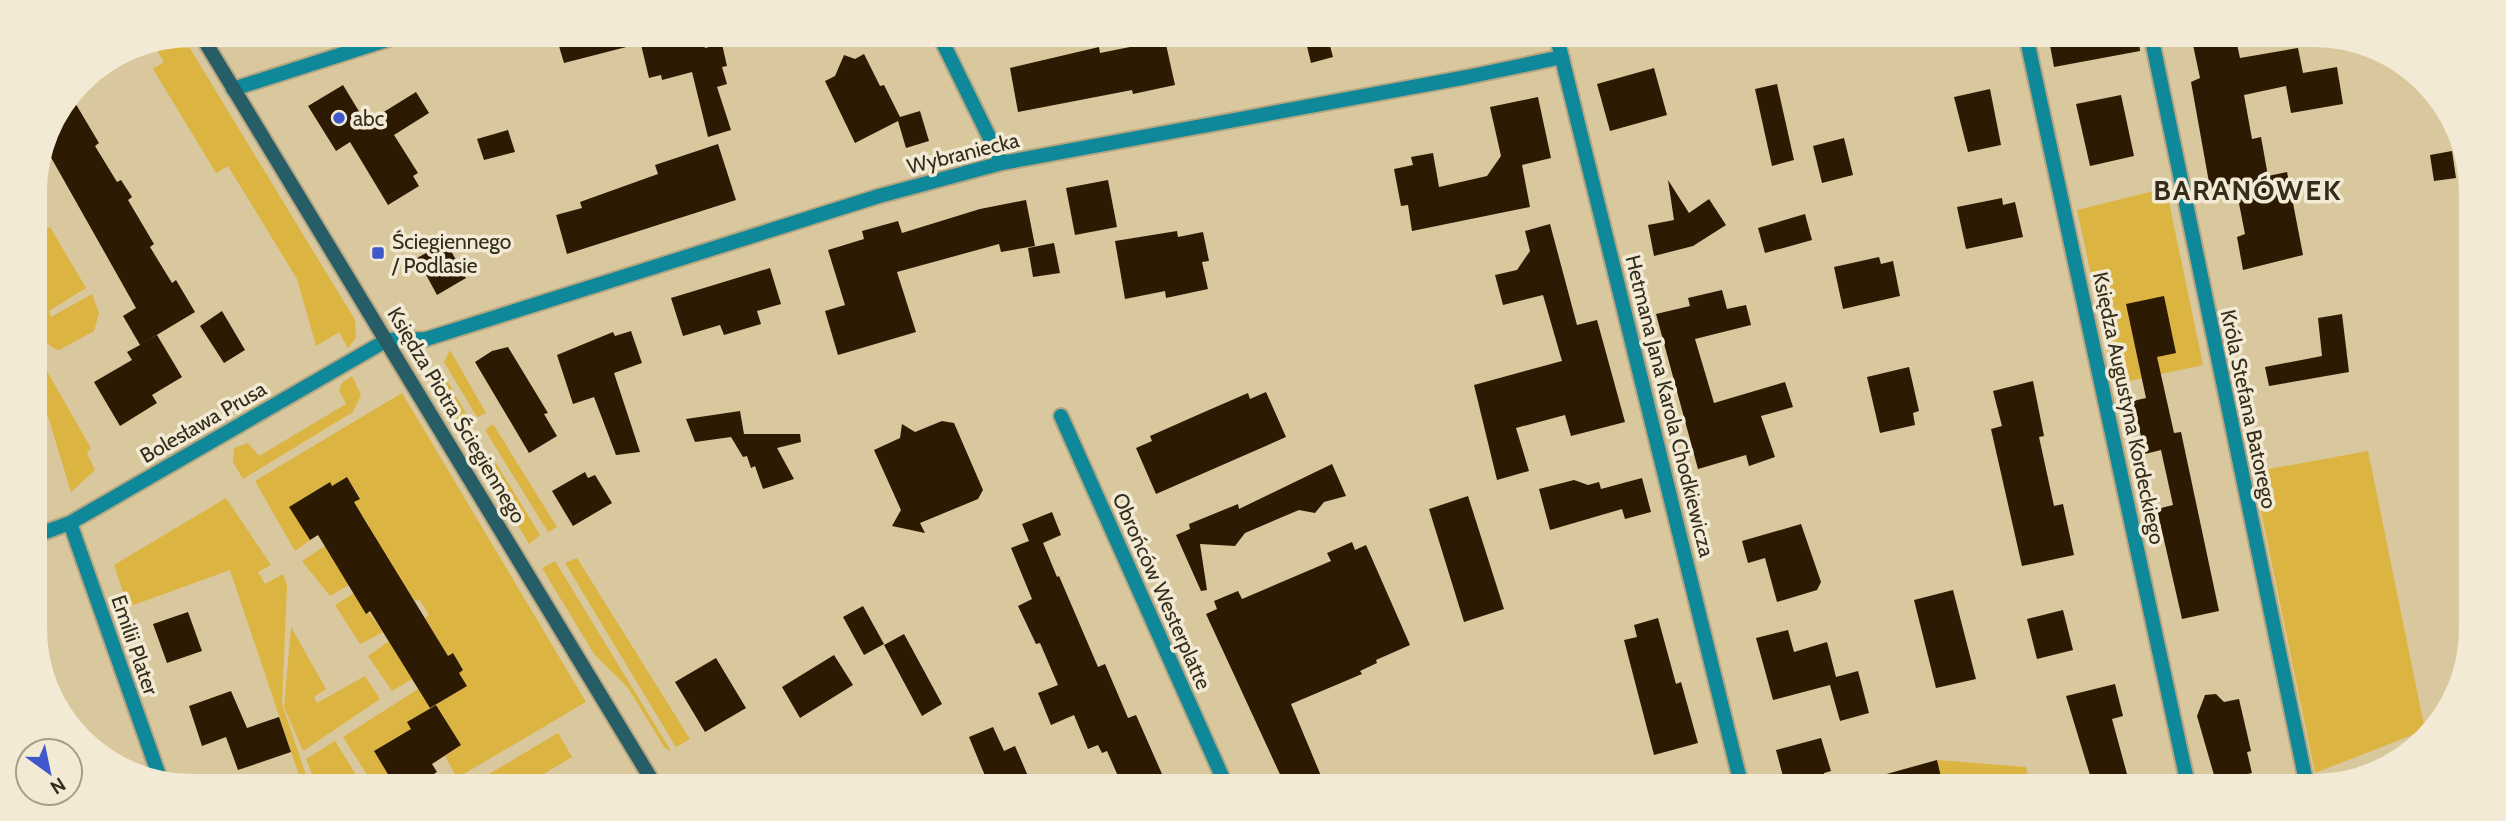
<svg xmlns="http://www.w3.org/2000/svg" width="2506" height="821" font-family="Cabin,sans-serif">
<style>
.green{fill:#dbb441}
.building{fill:#2d1a02}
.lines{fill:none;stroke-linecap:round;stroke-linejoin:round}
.street-casing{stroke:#b5a681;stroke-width:18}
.secondary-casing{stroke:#b5a681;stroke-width:18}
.street{stroke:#0f8999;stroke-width:14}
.secondary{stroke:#265d66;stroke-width:14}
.poi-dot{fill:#3f57ca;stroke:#f2ead4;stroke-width:2.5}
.labels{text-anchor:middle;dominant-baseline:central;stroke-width:7;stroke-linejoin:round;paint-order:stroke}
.poi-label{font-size:21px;fill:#342d1c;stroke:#f2ead4;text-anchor:start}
.street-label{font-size:21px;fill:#342d1c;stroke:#f2ead4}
.district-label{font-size:28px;font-weight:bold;letter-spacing:2px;fill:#342d1c;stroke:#f2ead4}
</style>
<rect width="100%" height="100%" fill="#d9c89d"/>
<path class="green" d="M183,37L355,320L356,338L348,348L339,332L316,346L297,279L228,166L216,173L153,69L164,62L155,47L149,44Z
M2166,188L2203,365L2115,384L2077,210Z
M50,227L86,288L49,311L51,317L92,294L99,313L94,331L59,350C27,345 36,256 36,231L38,234Z
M450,350L486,413L477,417L444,362Z
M36,352L91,448L87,453L95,470L71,492L36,377Z
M441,370L471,422L463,426L456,423L429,377Z
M352,376L361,395L353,412L243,479L233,462L234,448L248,443L259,456L346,404L339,390L342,383Z
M402,393L586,702L457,778L445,756L461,745L436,705L466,686L459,673L463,670L453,653L448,656L425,618L429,615L419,599L415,601L407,589L403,591L399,576L365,529L369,526L354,502L360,498L347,477L332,486L329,482L290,507L310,540L295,551L255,481Z
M493,424L557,527L548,532L485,430Z
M2368,451L2425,730L2315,773L2253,472Z
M496,463L540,535L529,544L489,478V470Z
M226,498L271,565L258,572L265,584L283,574L287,585L282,704L308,781H301L230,570L128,607L114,565Z
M325,546L349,585L330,596L302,561Z
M577,558L690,739L676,747L565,563Z
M555,561L671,751L665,748L628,688L594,654L542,568Z
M354,593L383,632L360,644L335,605Z
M291,627L326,689L314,697L317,703L365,676L380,699L303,751L284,707Z
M389,641L412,679L392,691L368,656Z
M418,689L430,708L408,722L411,729L374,751L392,781H371L343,737Z
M558,733L572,757L532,781H477Z
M335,741L360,781H315L306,759Z
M1937,760L2026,767L2030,785H1943Z"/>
<path class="building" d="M556,36H637L638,44L564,63Z
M639,36H701L705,48L722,44L727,66L722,67L727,84L717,87L731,130L708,137L692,72L662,80L661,75L649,78Z
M1305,38H1328L1333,57L1311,63Z
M1165,40L1175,85L1133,94L1132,90L1018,112L1010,68L1099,47L1100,53Z
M2049,40H2139L2140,51L2054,67Z
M2192,40H2236L2240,58L2298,48L2303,73L2337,67L2343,104L2291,113L2286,86L2244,95L2252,139L2261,137L2268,176L2287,172L2303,255L2243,270L2237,237L2245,234L2235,183L2210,188L2191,82L2200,78Z
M864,54L880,86L884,85L900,117L920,111L929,141L906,148L898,121L855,143L825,81L835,76L844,55L855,59Z
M1654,68L1667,115L1610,131L1597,84Z
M1777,84L1794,160L1772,166L1755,89Z
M343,85L366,123L416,92L429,113L394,135L418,173L413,176L419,186L388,205L350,142L336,151L308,106Z
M1990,89L2001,145L1968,152L1954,97Z
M2121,95L2134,156L2090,166L2076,104Z
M71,96L99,143L95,146L117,182L121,180L132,197L128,200L154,244L150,247L172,283L176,280L195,312L140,345L157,335L182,377L152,395L157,403L120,426L94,382L132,360L127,352L140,345L123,316L136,308L44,145L47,132Z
M1538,97L1551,158L1522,165L1530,207L1412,231L1408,205L1401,206L1394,169L1413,165L1411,157L1433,153L1439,187L1487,176L1501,156L1490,107Z
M508,130L515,152L484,160L477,139Z
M1844,138L1853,175L1822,183L1813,146Z
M718,144L736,200L567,254L556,215L582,208L580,202L658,174L655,165Z
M2452,151L2456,178L2434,181L2430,155Z
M1108,180L1117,227L1075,235L1066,188Z
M1668,180L1689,213L1709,199L1726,225L1693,246L1654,256L1648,225L1674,220Z
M2002,198L2003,205L2015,202L2023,237L1966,249L1957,207Z
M1026,200L1035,246L1001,252L999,244L897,272L916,332L838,355L825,311L845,305L828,250L864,239L862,231L898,221L902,233L980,209Z
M1805,214L1812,240L1765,253L1758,228Z
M1550,224L1577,325L1597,320L1625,422L1571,436L1565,415L1516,428L1529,471L1497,480L1474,385L1562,361L1543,295L1503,305L1495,275L1517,270L1530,251L1525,231Z
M1177,231L1178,237L1203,232L1209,261L1202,262L1208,289L1166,298L1165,291L1125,299L1115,241Z
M446,242L466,278L437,295L417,258Z
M1054,243L1060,273L1033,277L1028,248Z
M1879,257L1881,264L1893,261L1900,296L1843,309L1834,267Z
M770,268L781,304L757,311L761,324L724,335L720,325L683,336L671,298Z
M1722,290L1727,309L1746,305L1751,325L1695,339L1714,403L1785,382L1793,407L1761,416L1775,457L1749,466L1746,455L1698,469L1656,314L1690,306L1688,298Z
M2164,296L2176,353L2157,357L2174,433L2181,432L2219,611L2182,619L2157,509L2173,505L2161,450L2145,454L2133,401L2146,398L2126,304Z
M222,311L245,350L224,363L200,326Z
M2342,314L2349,372L2269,386L2265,367L2322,356L2318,318Z
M631,331L642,363L614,373L640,452L616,455L594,397L573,404L557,355L613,332L615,336Z
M508,347L548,413L544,414L557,436L529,453L475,362L492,351Z
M1909,367L1919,411L1913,413L1915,425L1880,433L1867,377Z
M2033,381L2044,436L2039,437L2054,506L2063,504L2074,555L2022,566L1991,429L2002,426L1993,391Z
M1266,392L1286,437L1156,494L1136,448L1152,441L1150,436L1202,413L1248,393L1250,399Z
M740,411L744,434H800L801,442L777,448L794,479L763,489L755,466L751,468L747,456L743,457L731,437L695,442L686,419Z
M942,421L954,423L983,490L978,499L920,523L925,533L892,526L901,510L874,450L900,438L902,424L915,432Z
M1332,464L1346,496L1324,502L1315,513L1299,510L1245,533L1235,546L1200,544L1207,590L1201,591L1176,535L1190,529L1189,524L1238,504L1239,509Z
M585,472L588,478L595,475L612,503L573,526L552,491Z
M347,477L360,499L354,502L369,527L448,656L453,653L463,670L459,673L467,686L430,708L370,611L366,614L318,535L310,540L289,507L330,482L332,486Z
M1642,478L1651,512L1625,519L1622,509L1550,530L1539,489L1574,480L1588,485L1599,482L1601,489Z
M1468,496L1504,609L1464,622L1429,509Z
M1052,512L1061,535L1043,543L1057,577L1059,576L1098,667L1105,664L1128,718L1136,715L1162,774L1141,783H1121L1107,751L1102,753L1098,745L1088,749L1074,715L1051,725L1038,693L1058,685L1040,643L1036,644L1018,606L1032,599L1011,548L1029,541L1022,524Z
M1801,524L1821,582L1817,590L1777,602L1765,558L1748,563L1742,541Z
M1352,542L1355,550L1366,545L1410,645L1376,660L1377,663L1360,671L1362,674L1291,704L1324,783H1284L1206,614L1217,609L1214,601L1238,591L1242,599L1331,561L1327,553Z
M1953,590L1976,679L1936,688L1914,600Z
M863,606L884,644L864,655L843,617Z
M2063,610L2073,650L2037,659L2027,619Z
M188,612L202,651L167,663L153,624Z
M1658,618L1676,684L1681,682L1698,743L1654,755L1624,640L1637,637L1634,625Z
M1788,630L1794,652L1827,642L1836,677L1858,671L1869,713L1840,721L1830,685L1773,700L1756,638Z
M904,634L942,704L922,716L884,645Z
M834,655L853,685L800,718L782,687Z
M716,658L746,708L705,732L675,682Z
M2115,684L2123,716L2112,719L2130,785H2093L2066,696Z
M231,691L247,728L279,717L291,752L238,770L226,737L202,746L189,706Z
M2216,694L2224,702L2239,699L2251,751L2247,752L2252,773L2216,782L2197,716L2205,695Z
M436,705L461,745L432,764L437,772L423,781H392L374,751L411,729L407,722Z
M993,727L1004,751L1015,746L1031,783H988L969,737Z
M1821,738L1831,771L1824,773L1827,785L1785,784L1776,750Z
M1937,760L1943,785H1872V778Z"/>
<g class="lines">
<g class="street-casing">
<path id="street" d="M940,37L1002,163
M1557,38L1741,784
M2027,40L2188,785
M2152,40L2307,786
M233,89L399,36
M1061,416L1225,783
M70,523L161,781
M37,535L70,523L387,340L426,339L879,196L1002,163L1467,77L1562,57"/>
</g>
<g class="secondary-casing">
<path id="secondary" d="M201,35L653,782"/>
</g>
<use href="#street" class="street"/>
<use href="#secondary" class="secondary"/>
</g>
<g class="poi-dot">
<circle cx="339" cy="118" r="7"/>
<rect x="371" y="246" width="14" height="14" rx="3.5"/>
</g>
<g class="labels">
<g class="poi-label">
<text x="353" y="118">abc</text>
<text x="392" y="241">Ściegiennego<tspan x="392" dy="24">/ Podlasie</tspan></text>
</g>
<g class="street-label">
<text transform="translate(963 153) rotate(-14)">Wybraniecka</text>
<text transform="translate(1670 406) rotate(76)">Hetmana Jana Karola Chodkiewicza</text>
<text transform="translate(2129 408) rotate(78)">Księdza Augustyna Kordeckiego</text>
<text transform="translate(2249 409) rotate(78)">Króla Stefana Batorego</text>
<text transform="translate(457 415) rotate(59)">Księdza Piotra Ściegiennego</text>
<text transform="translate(203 422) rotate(-30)">Bolesława Prusa</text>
<text transform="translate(1162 591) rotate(66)">Obrońców Westerplatte</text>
<text transform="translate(135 645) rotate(71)">Emilii Plater</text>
</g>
<g class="district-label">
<text x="2248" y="190">BARANÓWEK</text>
</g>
</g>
<path d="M0 0H2506V821H0ZM192 47H2314A145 145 0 0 1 2459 192V629A145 145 0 0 1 2314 774H192A145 145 0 0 1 47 629V192A145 145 0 0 1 192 47Z" fill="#f2ead4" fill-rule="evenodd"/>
<g transform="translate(49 772) rotate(147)"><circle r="33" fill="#f2ead4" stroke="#a69e8a" stroke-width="2"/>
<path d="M0-5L12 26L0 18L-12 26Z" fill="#3f57ca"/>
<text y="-10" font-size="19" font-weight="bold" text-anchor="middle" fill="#342d1c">N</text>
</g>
</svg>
